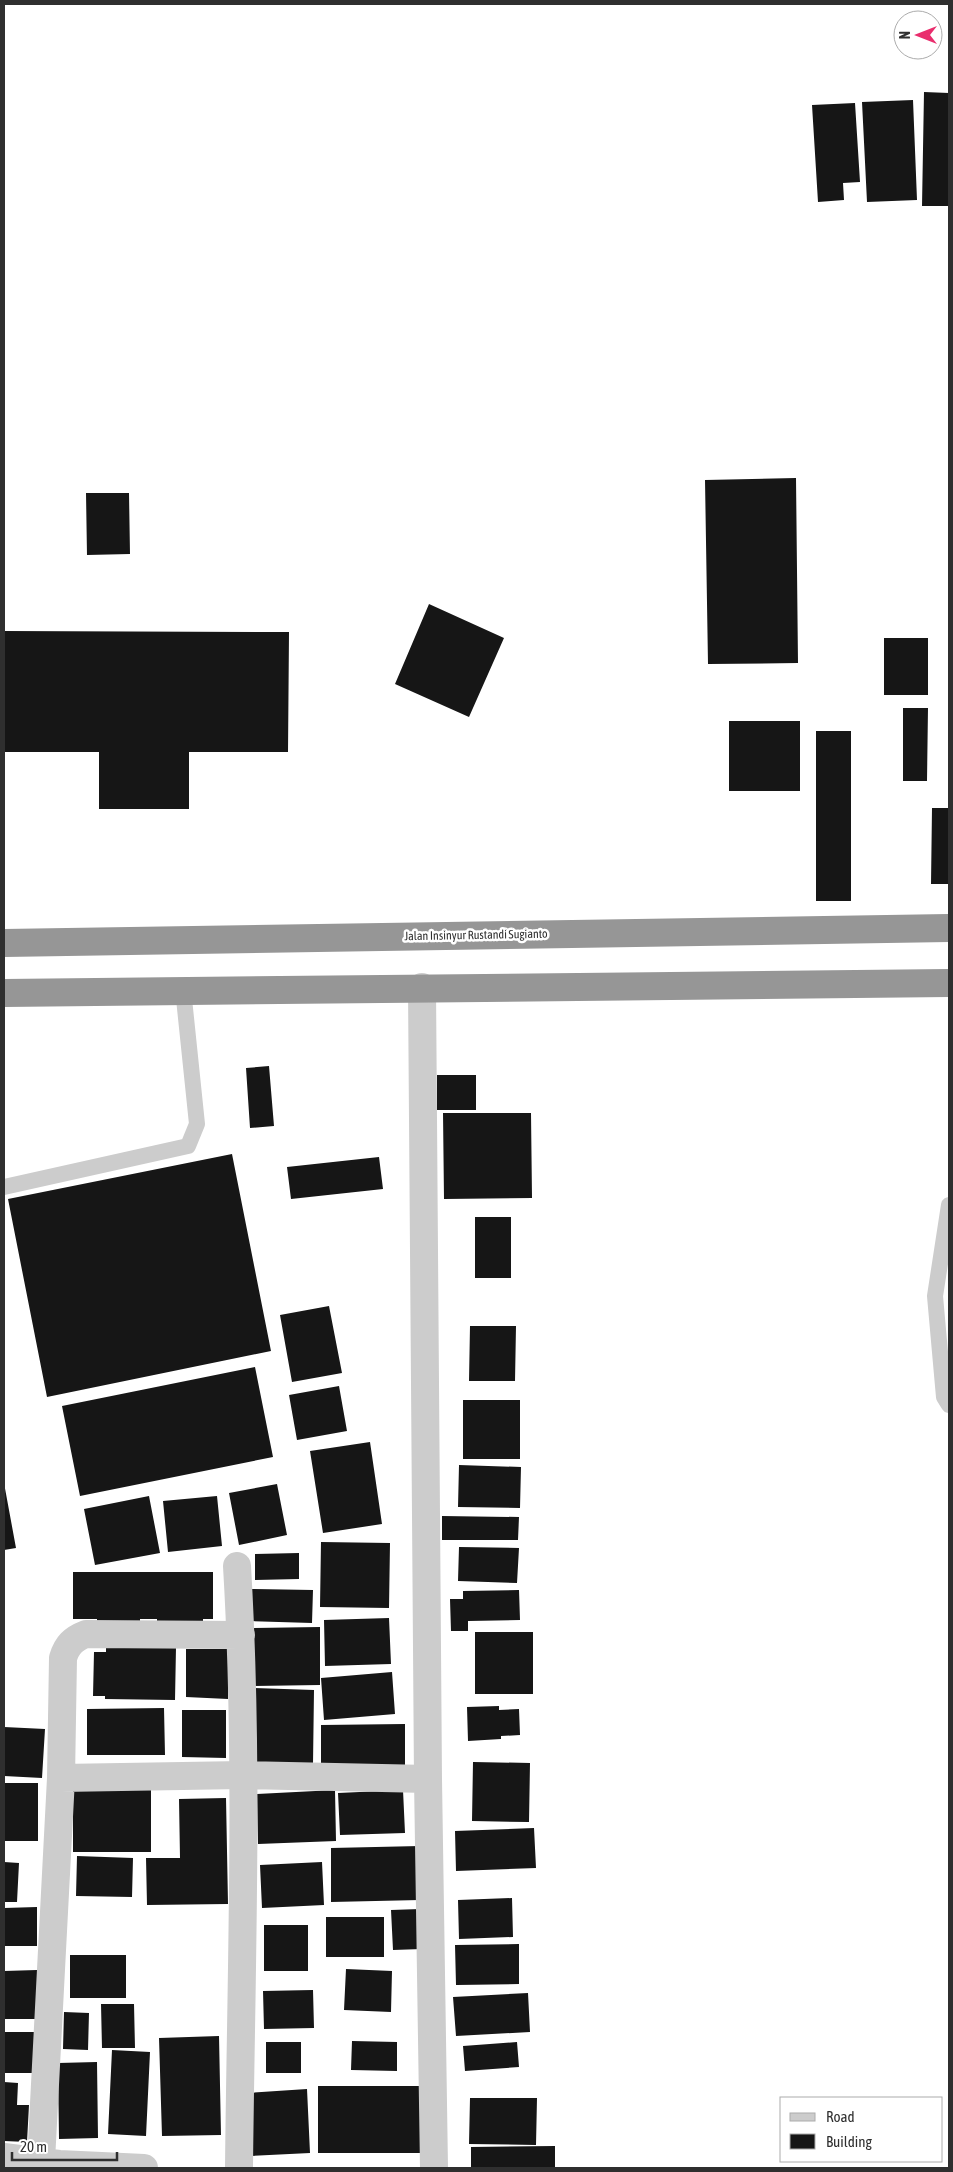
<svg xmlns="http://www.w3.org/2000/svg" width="953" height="2172" font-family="'Asap Condensed',sans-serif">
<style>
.building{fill:#161616}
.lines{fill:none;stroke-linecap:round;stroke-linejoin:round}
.lane{stroke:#ccc;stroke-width:16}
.street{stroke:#ccc;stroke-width:28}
.highway{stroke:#969696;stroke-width:28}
.labels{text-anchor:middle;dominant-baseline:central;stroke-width:5;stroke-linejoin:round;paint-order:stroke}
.street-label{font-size:12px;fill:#2f2f2f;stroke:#fff}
</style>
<rect width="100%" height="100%" fill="#fff"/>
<path class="building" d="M924,92L949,93V206H922Z
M913,100L917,200L867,202L862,102Z
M855,103L860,182L843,183L844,200L818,202L812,105Z
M796,478L798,663L708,664L705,480Z
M86,493H129L130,554L87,555Z
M429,604L504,638L469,717L395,684Z
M4,631L289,632L288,752H189V809H99V752H4Z
M884,638H928V695H884Z
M903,708H928L927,781H903Z
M729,721H800V791H729Z
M816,731H851V901H816Z
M932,808H949V884H931Z
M269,1066L274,1126L250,1128L246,1068Z
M437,1075H476V1110H437Z
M443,1113H531L532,1198L444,1199Z
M232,1154L271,1351L47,1397L8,1199Z
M379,1157L383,1189L291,1199L287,1167Z
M475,1217H511V1278H475Z
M329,1306L342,1373L292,1382L280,1315Z
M470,1326H516L515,1381H469Z
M255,1367L273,1457L80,1496L62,1406Z
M339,1386L347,1431L297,1440L289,1395Z
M463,1400H520V1459H463Z
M370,1442L382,1524L323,1533L310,1451Z
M459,1465L521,1467L520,1508L458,1507Z
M4,1483L16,1548L4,1550Z
M277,1484L287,1535L239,1545L229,1493Z
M149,1496L160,1553L95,1565L84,1509Z
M217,1496L222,1546L168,1552L163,1501Z
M442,1516L519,1517L518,1540H442Z
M321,1542L390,1543L389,1608L320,1607Z
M459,1547L519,1548L517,1583L458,1581Z
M299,1553V1579L255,1580V1554Z
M73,1572H213V1619H203V1625H157V1619H140V1624H97V1619H73Z
M251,1589L313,1590L312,1623L250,1621Z
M519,1590L520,1620L468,1621V1631H451L450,1599H463V1591Z
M389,1618L391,1664L325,1666L324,1620Z
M320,1627V1685L252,1686L251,1628Z
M475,1632H533V1694H475Z
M106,1646L176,1647L175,1700L105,1699V1696H93L94,1652H106Z
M186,1649H229L228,1699L186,1697Z
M392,1672L395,1714L324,1720L321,1678Z
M254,1688L314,1690L313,1764L251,1763Z
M499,1706V1710L519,1709L520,1735L501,1736V1739L468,1741L467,1707Z
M164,1708L165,1755H87V1709Z
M182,1710H226V1758L182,1757Z
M405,1724V1766L321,1767V1725Z
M4,1727L45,1729L42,1778L4,1776Z
M473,1762L530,1763L529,1822L472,1821Z
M4,1783H38V1841H4Z
M73,1789H151V1852H73Z
M335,1790L336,1841L258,1844L257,1794Z
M403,1790L405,1833L340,1835L338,1793Z
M226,1798L228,1904L147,1905L146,1858H180L179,1799Z
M534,1828L536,1868L456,1871L455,1831Z
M420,1846V1900L331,1902V1848Z
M77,1856L133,1858L132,1897L76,1896Z
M4,1862L19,1863L17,1902H4Z
M322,1862L324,1905L262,1908L260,1865Z
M512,1898L513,1937L459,1939L458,1900Z
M37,1907V1946H4V1908Z
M420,1909L422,1949L393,1950L391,1910Z
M326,1917H384V1957H326Z
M264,1925H308V1971H264Z
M519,1944V1984L456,1985L455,1945Z
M70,1955H126V1998H70Z
M346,1969L392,1971L391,2012L344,2010Z
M37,1970V2019H4V1971Z
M313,1990L314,2028L264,2029L263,1991Z
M528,1993L530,2032L456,2036L453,1997Z
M101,2004H134L135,2048H102Z
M64,2012L89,2013L88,2050L63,2049Z
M4,2032H34V2073H4Z
M219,2036L221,2135L162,2136L159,2038Z
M352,2041L397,2042V2071L351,2070Z
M266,2042H301V2073H266Z
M517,2042L519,2067L465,2071L463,2046Z
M112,2050L150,2052L146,2136L108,2134Z
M97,2062L98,2138L59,2139L58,2063Z
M4,2082L18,2083L17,2105H29L27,2142L4,2141Z
M318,2086H428V2153H318Z
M307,2089L310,2153L251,2156L248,2093Z
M470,2098H537L536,2145L469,2144Z
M555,2146V2168H471V2147Z"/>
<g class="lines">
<path class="lane" d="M4,1187L188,1146L197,1124L183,989
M949,1205L935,1296L944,1397L949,1405"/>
<path class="street" d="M422,987L428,1779L434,2168
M237,1566C249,1767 241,1968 239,2168
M61,1778L243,1775L428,1779
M4,2157L59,2164L144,2168
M41,2161L61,1778L63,1658C67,1645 73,1639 86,1634L241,1635"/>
<path class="highway" d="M4,943L949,928
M4,993L949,983"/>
</g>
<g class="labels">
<g class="street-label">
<text transform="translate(476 935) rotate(-1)">Jalan Insinyur Rustandi Sugianto</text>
</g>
</g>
<rect width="953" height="2172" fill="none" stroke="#2f2f2f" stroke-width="10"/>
<rect x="780" y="2097" width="162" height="65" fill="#ffffff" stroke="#acacac"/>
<rect x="790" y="2113" width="25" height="8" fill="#cccccc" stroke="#acacac"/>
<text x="826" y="2122" font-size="15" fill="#2f2f2f">Road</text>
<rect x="790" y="2134" width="25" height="15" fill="#161616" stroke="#acacac"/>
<text x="826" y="2147" font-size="15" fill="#2f2f2f">Building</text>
<g transform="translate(918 35) rotate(270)"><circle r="24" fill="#ffffff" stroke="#acacac"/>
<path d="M0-4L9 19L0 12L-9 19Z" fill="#e92d6d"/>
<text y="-8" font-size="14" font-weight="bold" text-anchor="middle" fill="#2f2f2f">N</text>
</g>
<path d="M12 2152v8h105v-8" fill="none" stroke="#2f2f2f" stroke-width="2.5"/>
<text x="20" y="2152" font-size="15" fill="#2f2f2f" stroke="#ffffff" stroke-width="4" paint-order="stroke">20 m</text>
</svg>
